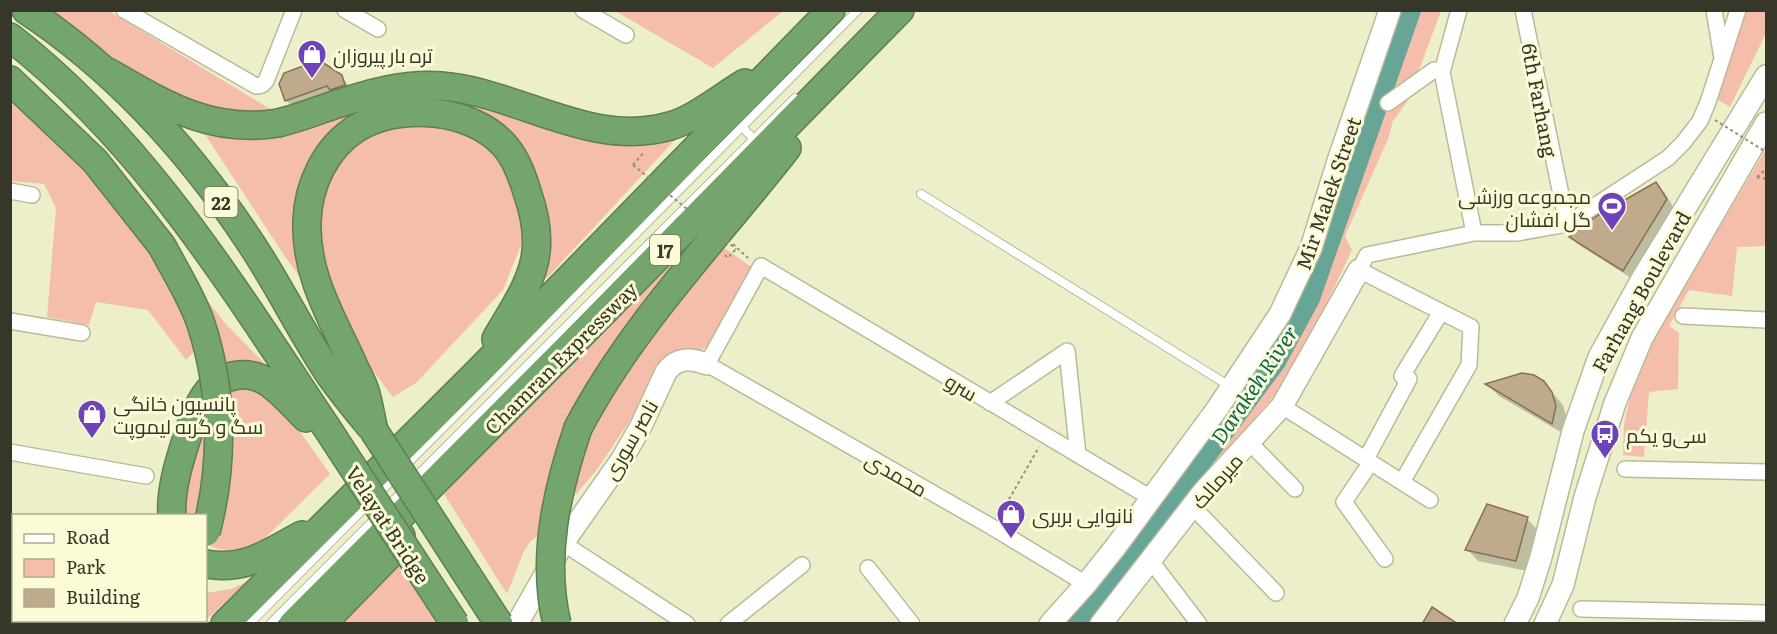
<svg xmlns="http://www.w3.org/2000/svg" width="1777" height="634" font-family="Literata,Cairo,serif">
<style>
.green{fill:#f5beac}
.shadow{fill:#0003}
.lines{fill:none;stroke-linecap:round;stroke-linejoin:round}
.river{stroke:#67a696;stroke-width:24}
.building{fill:#c0aa8e;stroke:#867157;stroke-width:1.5}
.lane-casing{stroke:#baba98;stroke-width:10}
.street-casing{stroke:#baba98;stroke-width:18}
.secondary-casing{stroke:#baba98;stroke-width:24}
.highway-casing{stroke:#5e7e55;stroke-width:30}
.path{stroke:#919279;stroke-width:2;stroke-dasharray:3 3;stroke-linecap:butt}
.lane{stroke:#fff;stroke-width:8}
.street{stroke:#fff;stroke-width:15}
.secondary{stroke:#fff;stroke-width:21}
.highway{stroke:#73a56d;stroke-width:27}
.highway-bridge-casing{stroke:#5e7e55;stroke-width:30;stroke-linecap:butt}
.path-bridge{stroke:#919279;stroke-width:2;stroke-dasharray:3 3;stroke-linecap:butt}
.highway-bridge{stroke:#73a56d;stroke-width:27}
.labels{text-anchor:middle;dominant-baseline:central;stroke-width:6;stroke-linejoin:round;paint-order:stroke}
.shield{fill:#fbfbd7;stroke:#71715d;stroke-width:1.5}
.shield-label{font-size:18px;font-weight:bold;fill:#363629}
.poi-label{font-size:20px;fill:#363629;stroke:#fbfbd7;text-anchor:start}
.street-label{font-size:20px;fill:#363629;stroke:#fbfbd7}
.water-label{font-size:21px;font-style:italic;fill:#0e6454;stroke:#fbfbd7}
</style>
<rect width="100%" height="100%" fill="#edeeca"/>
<path class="green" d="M49,11H109L278,114L245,118L150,90Z
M615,11H783L713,68Z
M1420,11H1441L1407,102L1393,121L1388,139L1345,236L1352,250L1310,338L1279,390L1216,464L1212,460L1300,332Z
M1742,11H1766V33L1730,107L1713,97Z
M419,94L685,129L546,279V234L529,168L431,102L321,155L305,284L286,258L202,130L301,127Z
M10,98C67,151 127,205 165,273C178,296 186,326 196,350L186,360L148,310L96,302L89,325L47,317L56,208L44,184L11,181Z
M426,121L489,142L513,173L526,233L503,290L416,383L393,397L359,352L324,292L313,229L319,188L361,132Z
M1766,149V246L1737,247L1732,296L1689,290L1669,326L1679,333L1678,389L1649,392L1644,457L1623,455L1624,425L1631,392L1661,325Z
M722,207L629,335L542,532L530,542L524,551L507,594L444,494L645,283Z
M720,245L750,266L754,272L713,344L697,352L641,404L598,468L573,498L564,505L587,425Z
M175,260L225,323L264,363L250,364L222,373Z
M238,382L274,395L330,474L262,541C243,551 225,554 206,544V516L183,515V483L203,409Z
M396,551L447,624H327Z
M246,582L206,620V593L231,589Z"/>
<path class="shadow" d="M341,77L347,83L350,91L292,106L286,100Z
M1656,184L1664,192L1674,208L1631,278L1579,245L1571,238Z
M1543,382L1563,405L1567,419L1564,434L1499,396L1488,385Z
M1527,519L1538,530L1527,571L1478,561L1467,549Z"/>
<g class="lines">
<path class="river" d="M1075,624L1090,609L1274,361L1308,298L1409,10"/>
</g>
<path class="building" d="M319,60L342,75L345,85L330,90L327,86L285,101L279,84L284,73Z
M1656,182L1667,199L1623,271L1569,237L1595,217Z
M1522,373L1534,375L1544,381L1552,392L1556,406L1552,424L1485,384Z
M1487,504L1528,517L1516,561L1465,550Z
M1432,607L1458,624H1422Z"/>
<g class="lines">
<g class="lane-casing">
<path id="lane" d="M742,127L754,139
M921,194L1231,387
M404,467L858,10
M413,480L795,98
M249,624L396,476
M270,624L405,489"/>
</g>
<g class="street-casing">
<path id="street" d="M124,10L256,86L262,85L266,81L294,10
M345,10L378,29
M583,10L626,35
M1459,10L1442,72L1474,233
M1523,10L1567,224
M1714,10L1722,58
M1388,103L1434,70L1442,72
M10,191L32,195
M1683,316L1766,320
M10,321L82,333
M990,403L1067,351L1078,455
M1282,406L1430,500
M1249,442L1295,489
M10,452L146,476
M1366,459L1409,379L1402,376L1441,312
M1371,462L1344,502L1385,559
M1625,469L1766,472
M1402,482L1469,365L1471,327L1359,270L1367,255L1474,233H1517L1567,224L1668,158L1683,143L1700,121L1708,102L1738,10
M1192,506L1276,593
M563,543L687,624
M1151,561L1199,624
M868,568L912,624
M10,581L14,582
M1086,584L992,527L707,364L761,266L1151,498
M1581,609L1766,613
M728,624L802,565"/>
</g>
<g class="secondary-casing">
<path id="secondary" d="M517,624L563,543L622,459L641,426L666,372C677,357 691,358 707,364
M1050,624L1086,584L1117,545L1217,409L1280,314L1311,248L1338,161L1390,10
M1101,624L1204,491L1282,406L1359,270
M1515,624L1528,598L1541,557L1573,431L1599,357L1642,279L1766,76
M1545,624L1563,585L1585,497L1615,403L1642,338L1766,123"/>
</g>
<g class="highway-casing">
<path id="highway" d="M26,10C118,71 190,151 250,242C279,285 301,332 330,375C342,392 356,409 369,425
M10,37C144,141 232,286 325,425
M108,72C164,104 210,134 278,123C296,119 316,111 334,105C368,94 404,83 441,86C518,92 591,149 670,126C695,119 723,96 745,83
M10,80L95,161L162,246
M578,428C632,325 716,239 787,148
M374,431C371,418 369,404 365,391C362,381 356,372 352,362C331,316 305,274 307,221C308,185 326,147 357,128C399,102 472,108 505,146C517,160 523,178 528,195C536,218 540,243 533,267C526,292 509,316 496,339
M172,516C170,489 180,459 188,434C197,407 207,378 239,375C250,374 260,377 269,383C283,393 294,406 306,418
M206,564C246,571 268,553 302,535
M163,624L165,620
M225,624L479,371L831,10
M293,624L571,345L900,10
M322,624L393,551L401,536"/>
</g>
<path class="path" d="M633,165L644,152
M1757,177L1766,169
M1757,177L1766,179
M733,244L748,258
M725,255L728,258L736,249
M1000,515L1039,447"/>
<use href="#lane" class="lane"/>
<use href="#street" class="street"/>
<use href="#secondary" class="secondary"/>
<use href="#highway" class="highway"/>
<g class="highway-bridge-casing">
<path id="highway-bridge" d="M162,246C175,271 192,297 201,324C223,391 224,464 206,532
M325,425L455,624
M374,431L499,624
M557,624C541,558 557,490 578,428"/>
</g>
<path class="path-bridge" d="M1715,120L1766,152
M633,165L736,249"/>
<use href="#highway-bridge" class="highway-bridge"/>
</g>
<defs>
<g id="shop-pin" transform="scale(1.5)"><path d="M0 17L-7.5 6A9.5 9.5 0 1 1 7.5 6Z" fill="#6e42ba" stroke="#fbfbd7"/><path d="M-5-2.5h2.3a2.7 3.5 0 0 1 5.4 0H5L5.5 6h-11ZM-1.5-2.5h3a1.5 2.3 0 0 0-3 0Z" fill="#fff"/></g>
<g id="stadium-pin" transform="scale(1.5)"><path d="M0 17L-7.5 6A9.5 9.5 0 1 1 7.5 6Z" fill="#6e42ba" stroke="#fbfbd7"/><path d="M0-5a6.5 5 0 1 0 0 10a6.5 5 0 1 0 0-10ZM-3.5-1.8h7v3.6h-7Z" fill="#fff"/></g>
<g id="bus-pin" transform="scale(1.5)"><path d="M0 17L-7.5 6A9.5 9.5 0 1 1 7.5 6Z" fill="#6e42ba" stroke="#fbfbd7"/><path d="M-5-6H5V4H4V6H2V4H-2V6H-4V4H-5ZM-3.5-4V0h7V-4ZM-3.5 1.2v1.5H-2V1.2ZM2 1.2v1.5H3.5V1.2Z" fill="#fff"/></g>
</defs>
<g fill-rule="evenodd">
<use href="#shop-pin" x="312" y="54"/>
<use href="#stadium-pin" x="1612" y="206"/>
<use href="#shop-pin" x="92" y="414"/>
<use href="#bus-pin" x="1605" y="434"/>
<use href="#shop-pin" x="1011" y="514"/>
</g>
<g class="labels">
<g class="shield">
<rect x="204.5" y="187" width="33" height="30" rx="4.5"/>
<rect x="650" y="235" width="30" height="30" rx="4.5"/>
</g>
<g class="shield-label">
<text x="221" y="202">22</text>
<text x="665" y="250">17</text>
</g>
<g class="poi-label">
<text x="333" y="54">تره بار پیروزان</text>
<text x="1591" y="195" text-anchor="end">مجموعه ورزشی<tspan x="1591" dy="23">گل افشان</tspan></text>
<text x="113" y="402">پانسیون خانگی<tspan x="113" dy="23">سگ و گربه لیموپت</tspan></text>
<text x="1626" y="434">سی‌و یکم</text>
<text x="1032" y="514">نانوایی بربری</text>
</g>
<g class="street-label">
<text transform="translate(1541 100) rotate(79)">6th Farhang</text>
<text transform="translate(1327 193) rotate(-71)">Mir Malek Street</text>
<text transform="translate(1640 291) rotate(-61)">Farhang Boulevard</text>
<text transform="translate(560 357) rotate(-45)">Chamran Expressway</text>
<text transform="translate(962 386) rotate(31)">سرو</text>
<text transform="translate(629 439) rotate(-60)">ناصر سوری</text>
<text transform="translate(897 473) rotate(30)">محمدی</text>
<text transform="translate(1216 480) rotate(-49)">میرمالک</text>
<text transform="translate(389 524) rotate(57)">Velayat Bridge</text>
</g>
<g class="water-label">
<text transform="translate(1253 384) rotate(-56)">Darakeh River</text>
</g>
</g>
<rect width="1777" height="634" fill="none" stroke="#363629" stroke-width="24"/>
<rect x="12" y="514" width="195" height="108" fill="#fbfbd7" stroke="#acac91" stroke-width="1.5"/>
<rect x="24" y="534" width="30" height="9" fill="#ffffff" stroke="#acac91" stroke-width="1.5"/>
<text x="66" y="544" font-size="18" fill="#363629">Road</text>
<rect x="24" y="559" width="30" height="18" fill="#f5beac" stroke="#acac91" stroke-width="1.5"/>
<text x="66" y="574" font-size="18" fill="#363629">Park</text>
<rect x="24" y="589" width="30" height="18" fill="#c0aa8e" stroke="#acac91" stroke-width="1.5"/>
<text x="66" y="604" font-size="18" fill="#363629">Building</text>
</svg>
